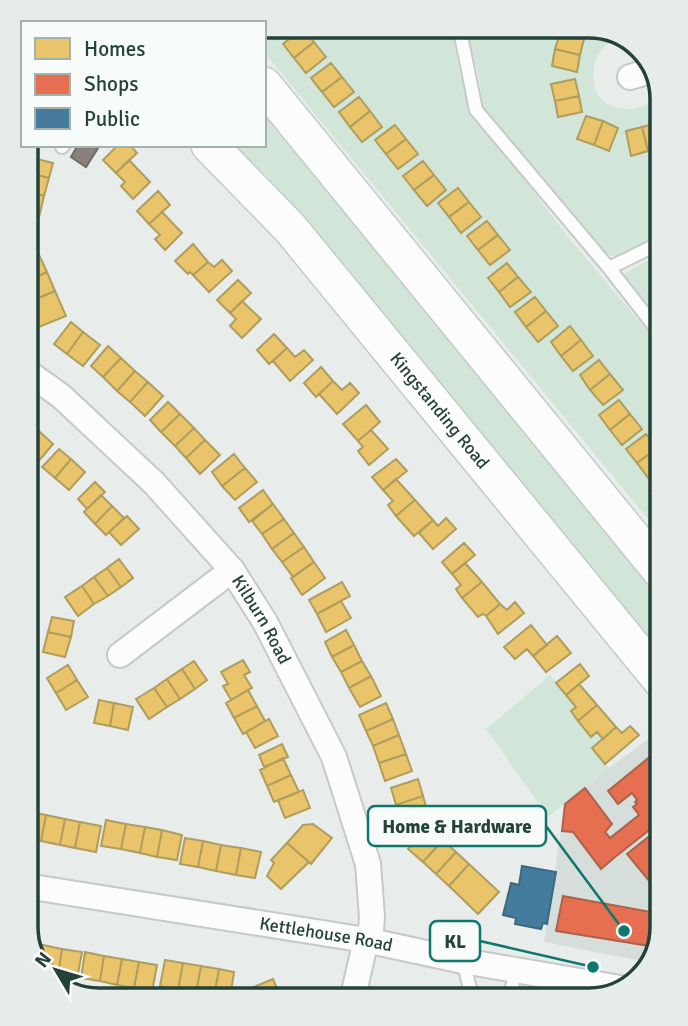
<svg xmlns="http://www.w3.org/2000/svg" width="688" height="1026" font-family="Signika,sans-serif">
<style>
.built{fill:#d6dedb}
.green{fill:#d1e6d8}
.homes{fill:#e9c46a;stroke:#ae9d5c;stroke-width:2}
.shops{fill:#e76f51;stroke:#ac624a;stroke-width:2}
.public{fill:#457b9d;stroke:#3b6a7f;stroke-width:2}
.industry{fill:#8a817c;stroke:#6b6e68;stroke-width:2}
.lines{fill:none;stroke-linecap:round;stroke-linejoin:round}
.lane-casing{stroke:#c5cac8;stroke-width:16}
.street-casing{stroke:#c5cac8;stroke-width:28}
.secondary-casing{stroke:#c3cbc8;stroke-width:38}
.lane{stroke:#fcfcfc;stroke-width:12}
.street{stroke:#fcfcfc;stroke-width:24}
.secondary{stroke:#fcfcfc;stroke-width:35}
.labels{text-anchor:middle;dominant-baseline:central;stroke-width:7;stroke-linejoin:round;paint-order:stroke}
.street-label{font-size:18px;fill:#24423a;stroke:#f7fbf9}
.rim{fill:none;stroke:#24423a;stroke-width:3.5}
.leader{fill:none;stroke:#0f766e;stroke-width:2.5}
.callout-dot{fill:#0f766e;stroke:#f7fbf9;stroke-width:2.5}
.callout{fill:#f7fbf9;stroke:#0f766e;stroke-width:2.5}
.callout-label{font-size:19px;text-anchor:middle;font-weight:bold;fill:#24423a}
</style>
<rect width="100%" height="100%" fill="#e8edeb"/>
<path class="built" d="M659,731L662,734V927L652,963L544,942L565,804L609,768Z"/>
<path class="green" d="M264,26H451L459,70L471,117L515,167L568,237L662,348V536L264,52Z
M466,26H594L614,40C596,48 588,74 597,93C610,116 645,112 661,95L662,100V237C650,242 626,258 614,256C608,255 603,251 598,248L500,129L482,104L480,83Z
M264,107L662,587V664L230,145H264Z
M662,252V325L624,281V274Z
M550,675L576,707L571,711L591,736L597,732L603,739L592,749L609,768L548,817L486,729Z"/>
<path class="homes" d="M268,26H295L278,39Z
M303,28L314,42L294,58L283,44Z
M560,33L584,39L580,55L555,49Z
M314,42L326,57L306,73L294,58Z
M555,49L580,55L577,72L552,66Z
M331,63L342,77L322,92L311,78Z
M342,77L354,92L334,107L322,92Z
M575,79L579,96L555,101L551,84Z
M579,96L582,112L558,117L555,101Z
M359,97L370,111L350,127L339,112Z
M370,111L382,127L362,142L350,127Z
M586,116L603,121L594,145L577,139Z
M603,121L618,128L609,151L594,145Z
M658,123L662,138V148L648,151L642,127Z
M395,125L406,139L386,154L375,140Z
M642,127L648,151L631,156L626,131Z
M406,139L418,154L398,169L386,154Z
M118,145H130L137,153L116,173L103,160Z
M29,157L53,163L49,178L26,172Z
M129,160L150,182L133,199L121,186L125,182L116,173Z
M423,161L434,175L414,190L403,176Z
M26,172L49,178L44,196L26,191Z
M434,175L446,190L427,206L414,190Z
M458,188L469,202L449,217L438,203Z
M26,191L44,196L40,213L26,209Z
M158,191L170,205L149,224L137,211Z
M469,202L481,217L461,233L449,217Z
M26,209L40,213L34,234L26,232Z
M162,212L182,233L165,250L155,239L160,235L149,224Z
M487,221L498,235L478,250L467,236Z
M498,235L510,250L490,265L478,250Z
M33,242L40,257L26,263V245Z
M193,244L208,262L193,275L190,272L188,274L175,261Z
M40,257L47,272L26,282V263Z
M222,260L232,271L209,292L193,275L208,262L214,267Z
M507,263L518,277L499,292L488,278Z
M47,272L55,291L29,302L26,297V282Z
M518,277L531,292L510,307L499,292Z
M238,280L251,293L230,313L217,300Z
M55,291L66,316L39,327L29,302Z
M535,297L546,311L526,327L515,312Z
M242,301L261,319L242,338L230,326L236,319L230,313Z
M546,311L558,326L538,342L526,327Z
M71,322L83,332L67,354L54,344Z
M570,326L581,340L561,356L551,342Z
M83,332L100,345L83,366L67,354Z
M274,334L287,348L269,364L257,350Z
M581,340L593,356L573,371L561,356Z
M108,346L121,358L103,377L91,366Z
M287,348L295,357L304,350L313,360L290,381L273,361Z
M121,358L135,371L117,391L103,377Z
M599,360L610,374L590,390L580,375Z
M321,367L333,381L316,397L304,383Z
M135,371L148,382L130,402L117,391Z
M610,374L623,390L603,405L590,390Z
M333,381L342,390L350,383L359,393L337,414L319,394Z
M148,382L163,396L145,416L130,402Z
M619,400L630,414L610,430L599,415Z
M168,402L180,414L161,432L150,420Z
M366,405L380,422L358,441L343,424Z
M180,414L194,428L175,446L161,432Z
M630,414L642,429L622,445L610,430Z
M27,421L40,432L26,448V422Z
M194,428L205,440L186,458L175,446Z
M371,430L388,449L369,465L358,451L363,447L358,441Z
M40,432L53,444L37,463L26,453V448Z
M646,434L657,448L637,463L626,449Z
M205,440L220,455L200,474L186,458Z
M657,448L662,454V469L649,479L637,463Z
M59,449L71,459L55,478L42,467Z
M234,454L245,468L222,486L212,472Z
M71,459L85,472L69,490L55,478Z
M396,459L407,471L383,490L372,477Z
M245,468L257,482L235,500L222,486Z
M396,479L415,500L396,516L388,505L393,501L383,490Z
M662,481V504L660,505L649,491Z
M95,482L105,492L87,509L78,499Z
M263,490L273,504L249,522L239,508Z
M101,495L112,506L95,524L84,512Z
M415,500L433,520L414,536L396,516Z
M273,504L284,519L262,534L252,521Z
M112,506L124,518L106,535L95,524Z
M127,516L139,529L121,545L109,532Z
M446,518L456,529L433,549L419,533L433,520L438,526Z
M284,519L294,533L272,549L262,534Z
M294,533L304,547L282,562L272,549Z
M464,543L475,555L452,574L442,562Z
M304,547L314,562L293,577L282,562Z
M119,559L133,578L121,587L107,568Z
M314,562L325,578L302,595L291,578Z
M465,563L482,582L462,598L456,589L461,585L452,574Z
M107,568L121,587L108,596L94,577Z
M94,577L108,596L94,604L82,586Z
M342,582L350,596L317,614L309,600Z
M482,582L500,604L486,616L483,614L478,617L462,598Z
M82,586L94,604L78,616L65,597Z
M341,601L351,618L326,632L317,614Z
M515,602L524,613L498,634L486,616L500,604L507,610Z
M52,617L74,621L71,637L48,632Z
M531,625L547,645L533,656L527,649L515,659L504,647Z
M346,630L354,645L332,657L325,642Z
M48,632L71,637L65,657L43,652Z
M557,636L571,653L546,672L533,656Z
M354,645L362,661L341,672L332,657Z
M243,660L250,672L244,675L252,688L231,700L223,686L228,684L221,672Z
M194,661L207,680L195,689L182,669Z
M362,661L371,676L349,688L341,672Z
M580,664L589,676L566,695L556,683Z
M68,665L77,680L56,693L47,678Z
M182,669L195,689L180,699L167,679Z
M371,676L381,696L360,707L349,688Z
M167,679L180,699L167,707L154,688Z
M77,680L88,697L66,710L56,693Z
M579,684L597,705L578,721L571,711L576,707L566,695Z
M154,688L167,707L149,719L136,699Z
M248,690L257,706L234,718L226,703Z
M99,700L114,703L110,726L94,723Z
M114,703L133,707L128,730L110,726Z
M386,703L393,719L366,731L359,715Z
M597,705L616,727L603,739L597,732L591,737L578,721Z
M257,706L265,721L243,734L234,718Z
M269,719L278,736L255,748L246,732Z
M393,719L399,735L373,746L366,731Z
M630,726L639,735L605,764L592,748L616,727L622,733Z
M399,735L406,754L379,763L373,746Z
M282,744L288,757L264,767L259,755Z
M406,754L412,771L385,781L379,763Z
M283,758L291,775L267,786L260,770Z
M291,775L299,792L274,802L267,786Z
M418,779L423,796L396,805L391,788Z
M303,790L310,808L285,818L278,800Z
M423,796L429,817L403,825L396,805Z
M26,811L46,815L41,841L26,838Z
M46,815L65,819L60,845L41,841Z
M65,819L80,822L75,848L60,845Z
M106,820L126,824L121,849L101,846Z
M80,822L101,826L96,852L75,848Z
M126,824L145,827L140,853L121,849Z
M313,824L332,838L311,864L287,843L303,825Z
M428,826L443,840L423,862L408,849Z
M145,827L162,830L157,857L140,853Z
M162,830L182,835L177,860L157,857Z
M185,838L203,841L198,867L180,864Z
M443,840L456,852L436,874L423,862Z
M203,841L221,845L216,871L198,867Z
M287,843L309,862L281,889L267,876L274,863L271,860Z
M221,845L241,848L236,875L216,871Z
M241,848L261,852L255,878L236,875Z
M456,852L469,864L449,886L436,874Z
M469,864L499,892L478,914L449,886Z
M31,943L43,945L40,966L36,963Z
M43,945L62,949L58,975L46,973L40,966Z
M62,949L82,952L77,979L58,975Z
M85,952L104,956L100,981L81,978Z
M104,956L122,959L117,985L100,981Z
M122,959L139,962L134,988L117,985Z
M165,960L183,963L178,990L160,986Z
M139,962L157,965L152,992L134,988Z
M183,963L201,966L196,993L178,990Z
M201,966L219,969L214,996L196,993Z
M219,969L234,972L230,999L214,996Z
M273,979L280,996L270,1000H253L249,989Z"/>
<path class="shops" d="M652,755L662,767V813L659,815L662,820L615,857L601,869L573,832L562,831L565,804L585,788L612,824L605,832L610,838L639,815L633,807L637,804L635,802L637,800L632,793L618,804L608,791Z
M662,826V890L655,888L627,854Z
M563,896L662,914V927L656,947L556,931Z"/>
<path class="public" d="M522,866L556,872L547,924L543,923L541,929L515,924L516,918L503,915L511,883L519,885Z"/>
<path class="industry" d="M78,145H100L86,167L71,157Z"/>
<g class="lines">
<g class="lane-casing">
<path id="lane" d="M459,26L476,110L609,268L662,336
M62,147L64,145
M609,268L662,242
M463,961L473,1000
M510,1000L515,970"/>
</g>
<g class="street-casing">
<g id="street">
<path d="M630,77L654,70"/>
<path id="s1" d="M26,371L61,396L154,483L232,570L265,622L334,757L368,864L372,917L371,929L366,940L354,992L351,1000"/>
<path d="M120,655L232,570"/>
<path id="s2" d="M26,886L366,940L463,961L626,989"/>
</g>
</g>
<g class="secondary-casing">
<g id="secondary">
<path d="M264,85L662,573"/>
<path id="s3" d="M209,145L290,228L662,682"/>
</g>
</g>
<use href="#lane" class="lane"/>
<use href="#street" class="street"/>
<use href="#secondary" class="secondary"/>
</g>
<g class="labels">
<g class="street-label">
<text stroke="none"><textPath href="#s3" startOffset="352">Kingstanding Road</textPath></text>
<text stroke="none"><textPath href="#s1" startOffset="345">Kilburn Road</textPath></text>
<text stroke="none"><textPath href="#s2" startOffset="304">Kettlehouse Road</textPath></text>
</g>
</g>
<path d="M0 0H688V1026H0ZM99 38H589A61 61 0 0 1 650 99V927A61 61 0 0 1 589 988H99A61 61 0 0 1 38 927V99A61 61 0 0 1 99 38Z" fill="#e6ecea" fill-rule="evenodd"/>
<path class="rim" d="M99 38H589A61 61 0 0 1 650 99V927A61 61 0 0 1 589 988H99A61 61 0 0 1 38 927V99A61 61 0 0 1 99 38Z"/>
<path class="leader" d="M624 931L546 826M593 967L480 941"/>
<g class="callout-dot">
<circle cx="624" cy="931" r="7"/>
<circle cx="593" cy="967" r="7"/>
</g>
<g class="callout">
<rect x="368" y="806" width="178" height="40" rx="7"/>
<rect x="430" y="921" width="50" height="40" rx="7"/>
</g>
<g class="callout-label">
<text x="457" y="833">Home &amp; Hardware</text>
<text x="455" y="948">KL</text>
</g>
<rect x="21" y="21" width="245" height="126" fill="#f7fbf9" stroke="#a3b1ad" stroke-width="2"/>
<rect x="35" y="38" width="35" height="21" fill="#e9c46a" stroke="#a3b1ad" stroke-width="2"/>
<text x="84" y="56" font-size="21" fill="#24423a">Homes</text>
<rect x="35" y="74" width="35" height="21" fill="#e76f51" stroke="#a3b1ad" stroke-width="2"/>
<text x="84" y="91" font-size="21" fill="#24423a">Shops</text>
<rect x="35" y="108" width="35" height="21" fill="#457b9d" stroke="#a3b1ad" stroke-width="2"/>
<text x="84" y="126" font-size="21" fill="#24423a">Public</text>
<g transform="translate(56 970) rotate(308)" stroke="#f7fbf9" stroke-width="5" paint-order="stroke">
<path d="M0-5L12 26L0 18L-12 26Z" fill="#24423a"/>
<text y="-10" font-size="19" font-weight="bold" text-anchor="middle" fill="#24423a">N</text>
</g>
</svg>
